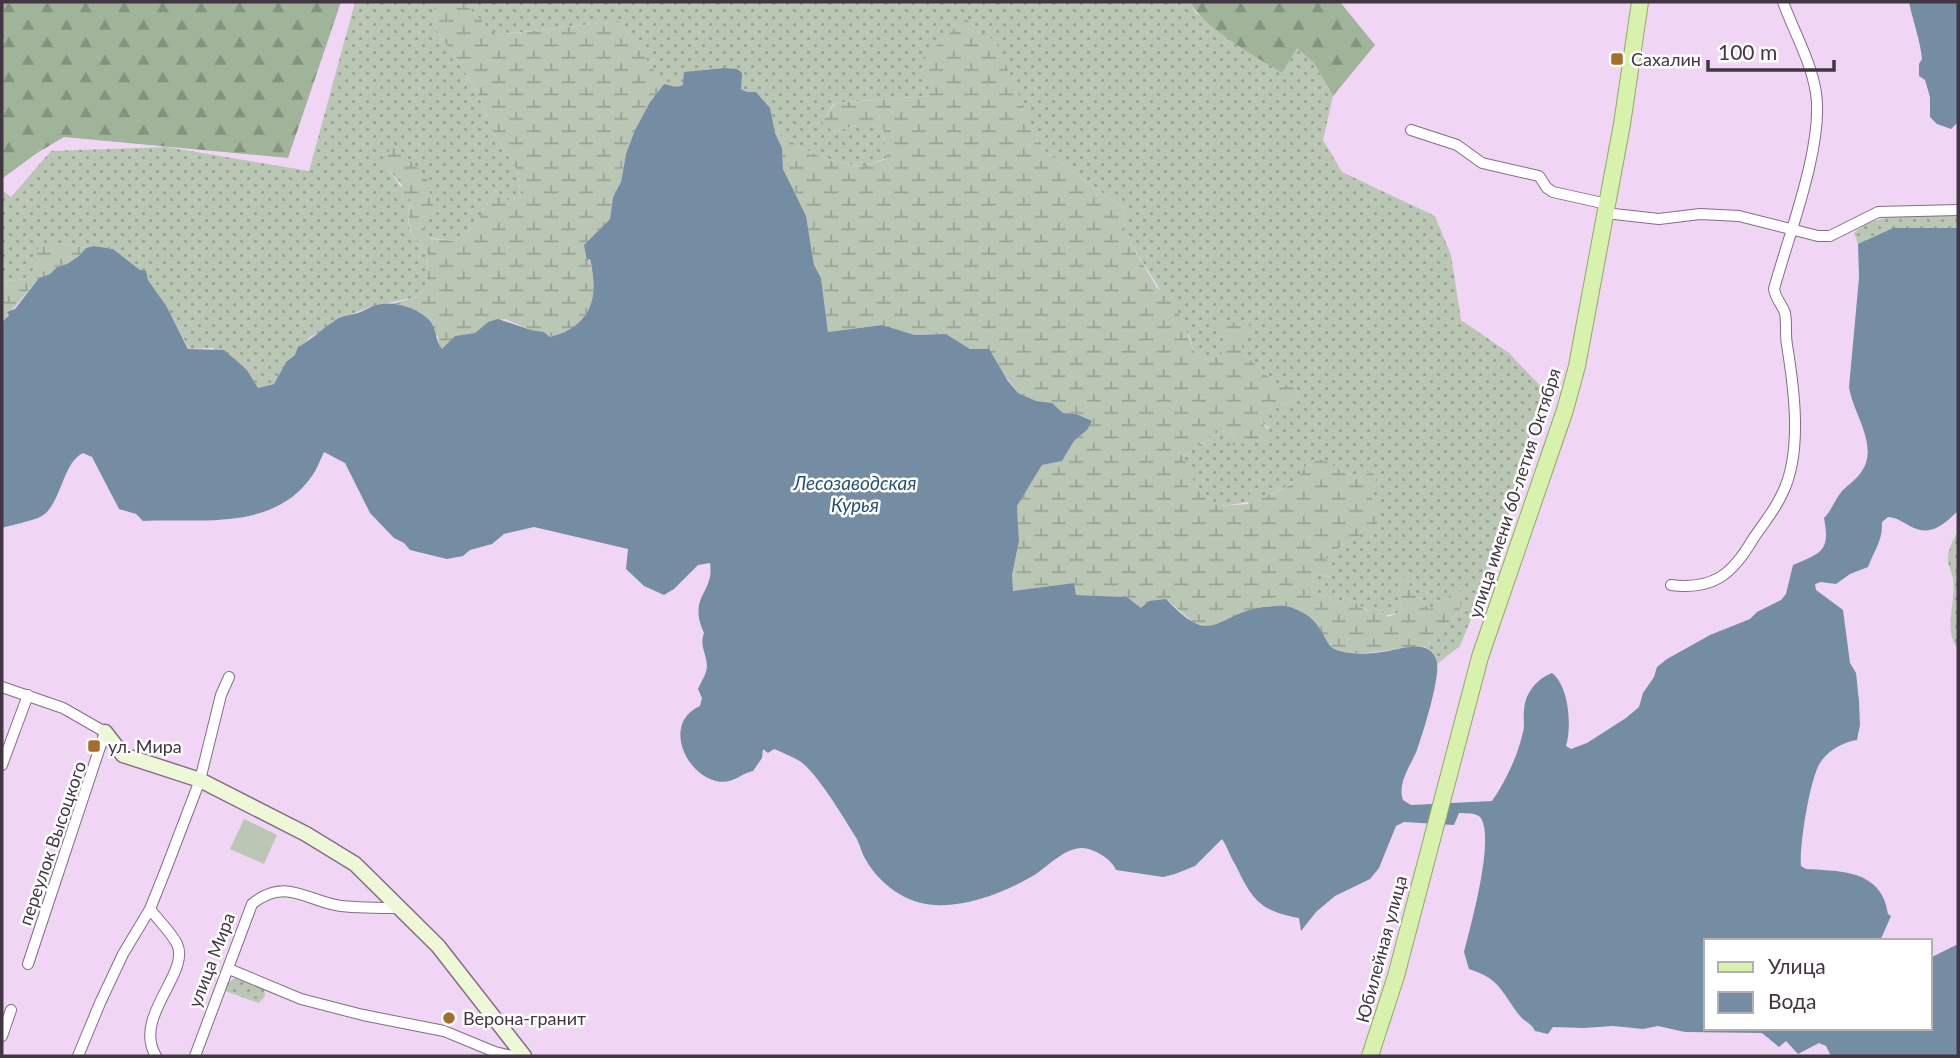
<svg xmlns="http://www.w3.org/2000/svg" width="1960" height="1058" font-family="Lato,sans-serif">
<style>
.grass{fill:url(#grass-dots)}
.forest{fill:url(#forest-firs)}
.wetland{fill:url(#wetland-marsh)}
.park{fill:#bac7b5}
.water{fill:#748da3}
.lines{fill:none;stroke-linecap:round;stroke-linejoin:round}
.street-casing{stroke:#846d88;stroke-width:12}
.secondary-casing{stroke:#846d88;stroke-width:17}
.primary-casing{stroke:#92a964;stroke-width:18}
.street{stroke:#fff;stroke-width:10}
.secondary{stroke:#ecf8d6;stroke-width:14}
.primary{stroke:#d8f1ad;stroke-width:16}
.poi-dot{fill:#a56f2a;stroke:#fff;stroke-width:2.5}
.labels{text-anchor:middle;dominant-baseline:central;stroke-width:5;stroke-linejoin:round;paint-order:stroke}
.poi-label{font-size:18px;fill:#413642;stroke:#fff;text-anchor:start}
.street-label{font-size:18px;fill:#413642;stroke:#fff}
.water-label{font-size:19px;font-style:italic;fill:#275173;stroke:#fff}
</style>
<defs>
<pattern id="grass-dots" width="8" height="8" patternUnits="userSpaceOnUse" patternTransform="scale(1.75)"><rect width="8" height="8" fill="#bac7b5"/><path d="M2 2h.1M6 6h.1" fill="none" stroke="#99a295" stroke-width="1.8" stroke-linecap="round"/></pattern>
<pattern id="forest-firs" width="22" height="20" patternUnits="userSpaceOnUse" patternTransform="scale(1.75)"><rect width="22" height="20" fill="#a0b499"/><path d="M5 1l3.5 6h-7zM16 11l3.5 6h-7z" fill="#84937e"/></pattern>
<pattern id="wetland-marsh" width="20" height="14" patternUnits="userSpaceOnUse" patternTransform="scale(1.75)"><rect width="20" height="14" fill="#bac7b5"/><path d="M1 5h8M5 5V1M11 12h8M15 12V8" fill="none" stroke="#99a295"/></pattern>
</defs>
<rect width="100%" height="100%" fill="#f0d6f4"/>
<path class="grass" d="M355,2H433L437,31L476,89L495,135L517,170L521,197L508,200L495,190L474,227L456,241L430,238L419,219L434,210L386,167L411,200C404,227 410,235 428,254L427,285L418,297L372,306L332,322L323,331L310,337L295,355L286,362L274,384L258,388L247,370L212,348L189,349L167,307L148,280L146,272L140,270L113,249L94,246L86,248L57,243L39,253L35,268L26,279L2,282V190L11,197L51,151L167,147L309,171Z
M463,2H1190L1196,13L1282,73L1297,47L1314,63L1333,96L1323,140L1342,172L1435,216L1451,255L1461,320L1509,353L1546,392L1526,445L1514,497L1483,590L1460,646L1437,664L1433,653L1425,647L1458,613L1449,602L1429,609L1414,592L1403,576L1397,592L1402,611C1379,621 1366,610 1347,597L1339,603L1313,592L1314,573L1330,577L1326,557L1355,537L1366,494L1362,476L1343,472L1324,459C1287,489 1266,502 1218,506L1195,484L1182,457L1220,431L1234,433L1232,445L1269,428L1260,421L1258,413L1298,400L1295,384L1280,387L1245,355L1240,344L1217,323L1228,345L1220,356L1201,360L1195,353L1189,336L1132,245L1123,224L1126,210L1039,147L1033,128L930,96L834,103L822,122L834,132L860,124L883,127L887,158L861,167L822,158L775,133C768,109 773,112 756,92H747L741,89L740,81L724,68L685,72L683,85L676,87L664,84L619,21L495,35Z
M1958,216V228H1893L1858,244L1854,233C1880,209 1925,217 1958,216Z
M1958,532V649C1943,631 1956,601 1953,579C1952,572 1947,564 1948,557C1949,548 1953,539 1958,532Z
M237,977L264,990L265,996L259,1003L225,991L226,984Z"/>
<path class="forest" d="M2,2H341L288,158L64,137L37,153L3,178Z
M1190,2H1340L1375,45L1333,96L1314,63L1297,48L1282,73C1255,56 1205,29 1190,2Z"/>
<path class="wetland" d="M433,2H463L496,35L619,21L664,84L650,102L635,130L626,154L621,182L613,197L610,219L584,245C597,277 602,313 565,332C561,334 555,335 550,337L544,332L531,330L505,319L488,322L475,333L463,335L442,349L439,346L438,337L406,307L392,304L418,297L427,285L428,254C410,235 405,227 411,200L400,197L402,185L386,167L391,141L427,178L434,211L419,219L431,239L456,241L474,227L495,190L508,200L521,197L517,170L495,135L476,89L437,31Z
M965,19L996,42L1033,128L1039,147L1126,210L1123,224L1132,245L1157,288L1171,295L1195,353L1201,360L1220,356L1228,345L1216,322L1245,323L1253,327L1241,344L1245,355L1280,387L1295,383L1298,400L1258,413L1260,421L1275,437L1231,446L1234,433L1220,431L1183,456L1195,484L1218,506L1248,504L1250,492L1258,499C1280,491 1297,486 1307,463L1324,459L1343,472L1362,476L1370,470L1377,478L1367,494L1383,509L1373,531L1355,537L1326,557L1331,577L1314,573L1313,592L1339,603L1347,597L1367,611L1379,608L1388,617L1402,611L1397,592L1403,575L1414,592L1429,609L1448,602L1450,587L1465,593L1458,613L1425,647C1400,645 1345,665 1326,643C1323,639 1321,632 1319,628L1255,609L1212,627L1194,623L1166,599L1141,608L1127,597L1076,595L1074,583L1012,591V575L1019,541L1017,506L1042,465L1062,461L1074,441L1087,430L1076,414L1063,413L1052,403L1036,401L1018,393L999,367L946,334L915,335L882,325L828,332L821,278L814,265L806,216L789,183L783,169L782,148L775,133L822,158L860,167L887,159L883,127L860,124L834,132L822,122L835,103L930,96L923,58Z
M39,243H57L86,248L79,256L67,264L57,267L50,274L39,278L2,322V282L26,279L35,268Z"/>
<path class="park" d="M244,819L277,835L264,864L230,849Z"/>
<path class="water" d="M1909,2H1958V122L1951,129L1937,124L1930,117V97L1925,80L1919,76V64L1922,59C1920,39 1913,22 1909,2Z
M724,68L737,69L742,73L741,89L747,92H756L770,108L775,133L782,148L783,169L806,216L814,265L821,278L828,332L882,325L915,335L946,334L970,349H989L1008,381L1018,393L1036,401L1052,403L1063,413L1076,414L1092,421L1087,430L1074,441L1062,461L1042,465L1017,506L1019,541L1012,575L1013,591L1074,583L1076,595L1127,597L1141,608L1149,601L1166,599C1214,650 1214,614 1264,607C1271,607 1278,605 1285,606C1299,609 1312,616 1320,629C1330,645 1327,650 1350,653C1360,654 1371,654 1382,652C1400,650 1430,636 1437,662C1440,679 1423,733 1417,750C1411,765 1397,783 1403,800L1411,805L1492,801C1506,781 1518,755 1523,732C1525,725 1523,717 1524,710C1525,694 1536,679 1552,673C1569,686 1572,726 1566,746L1571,749L1587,743L1626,718L1639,707L1643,693L1654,677L1657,667L1667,659L1710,635L1750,619L1757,612L1781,600L1786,594L1793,565C1823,552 1830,551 1824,518C1832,510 1835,499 1842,491C1849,484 1857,479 1862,471C1879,445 1853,414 1849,387L1859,278L1858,244L1893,228H1958V511C1945,523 1933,536 1914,528C1905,524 1899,518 1888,517L1882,522C1883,540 1874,551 1868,567L1850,574L1836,584L1821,582L1815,584L1816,590L1843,610L1850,663L1856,673L1859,701L1860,725L1857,740C1843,742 1827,751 1820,763C1810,778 1799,847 1801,866L1806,869C1841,871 1882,870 1888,914L1891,916L1880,941H1706V1028H1930V958L1958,944V1056H1831L1826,1046L1819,1043L1798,1054L1786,1041L1779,1047L1762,1033L1685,1032L1658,1026L1643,1029L1613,1026L1584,1028L1553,1027L1548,1034L1535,1031C1531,1023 1525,1022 1520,1016C1501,992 1501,979 1469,969L1464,952C1470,928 1496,836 1480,817C1475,812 1465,814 1459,813L1454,825L1404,822L1396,826L1379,868L1370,879L1335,896L1316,912L1301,931L1299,918C1259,911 1252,899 1235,864C1230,856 1227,846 1222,839L1195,866L1175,874L1163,877L1116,870C1112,859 1093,848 1082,848C1065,848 1049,865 1036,874C1008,891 968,907 935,905C907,904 879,884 866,860C861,853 860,843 855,836C844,818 814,768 798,760C790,756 782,752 774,749L768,753L763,749L762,758L753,771C739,774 733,785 716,781C684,773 663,722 700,706L702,698L698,689C701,682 706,675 707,667C707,654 699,646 704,633C687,596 715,593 710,563L698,565L674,589L664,595L644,586L626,569L628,549L534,527L504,534L492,544L470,550L463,556L447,559L410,550L404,543L394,538L370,513L345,463L324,452C320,460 317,469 312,476C273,532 200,518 143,521L136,514L119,509L92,457L83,453C61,464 62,506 40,517C35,520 8,526 2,528V322L9,315L7,312L15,309L39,278L50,274L57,267L67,264L79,256L86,248L94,246L113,249L140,270L146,271L148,280L167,307L188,349L224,350L247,370L258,388L274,384L286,362L295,355L298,347C310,341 322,329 333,322C340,316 350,315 358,313C364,311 368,308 373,306C390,299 417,307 429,320C437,328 435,341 442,349L455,336L475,333L488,322L498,319L531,330L544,332L550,337C555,335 561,334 565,332C596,316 597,290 590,259L587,260L584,245L610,219L613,197L621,182L626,154L635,130L650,102L664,84L676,87L683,85L684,72Z"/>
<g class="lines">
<g class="street-casing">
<path id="street" d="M1411,130L1457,145L1482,163L1539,176L1547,188L1553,192L1607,204
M1605,213L1659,219L1700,214L1739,216L1818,236H1830L1878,212L1958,210
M1671,585C1713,590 1732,575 1753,539C1763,524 1775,510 1782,494C1803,453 1794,388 1787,345C1785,335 1787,323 1785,313C1782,304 1776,300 1774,289C1788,237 1824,145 1816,93C1811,61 1794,32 1783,2
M2,687L63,708L105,732L28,964
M2,765L28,695
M150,909C158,920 171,932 177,944C191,973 132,1017 156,1056
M229,969L301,999L363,1015L444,1031L495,1052L512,1056
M2,1036L11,1010
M78,1056L100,1003L123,954L150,909L166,869L200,780L221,695L229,677
M195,1056L252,904C286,876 308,902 341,906C361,908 381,908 401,908"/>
</g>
<g class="secondary-casing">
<path id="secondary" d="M105,732L123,755L200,780L306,834L355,864L438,946L524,1056"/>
</g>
<g class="primary-casing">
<path id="primary" d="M1370,1056L1396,976L1480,657L1565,410L1577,366L1622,124L1640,2"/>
</g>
<use href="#street" class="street"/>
<use href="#secondary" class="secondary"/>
<use href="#primary" class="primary"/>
</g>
<g class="poi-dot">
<rect x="1610" y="52" width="14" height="14" rx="3.5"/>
<rect x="87" y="739" width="14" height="14" rx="3.5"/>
<circle cx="449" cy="1018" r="7"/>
</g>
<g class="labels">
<g class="poi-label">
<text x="1631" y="59">Сахалин</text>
<text x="108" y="746">ул. Мира</text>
<text x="463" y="1018">Верона-гранит</text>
</g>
<g class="street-label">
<text transform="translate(1514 493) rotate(-72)">улица имени 60-летия Октября</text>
<text transform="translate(52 843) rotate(-71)">переулок Высоцкого</text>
<text transform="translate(1381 949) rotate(-75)">Юбилейная улица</text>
<text transform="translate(211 960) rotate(-69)">улица Мира</text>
</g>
<g class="water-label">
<text x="855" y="482">Лесозаводская<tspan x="855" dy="22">Курья</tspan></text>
</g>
</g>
<rect width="1960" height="1058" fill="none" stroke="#413642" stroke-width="7"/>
<rect x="1704" y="939" width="228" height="91" fill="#ffffff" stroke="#b3afb3" stroke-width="2"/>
<rect x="1718" y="962" width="35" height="10" fill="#d8f1ad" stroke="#b3afb3" stroke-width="2"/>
<text x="1768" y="974" font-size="21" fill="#413642">Улица</text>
<rect x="1718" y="992" width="35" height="21" fill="#748da3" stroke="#b3afb3" stroke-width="2"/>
<text x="1768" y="1009" font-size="21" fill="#413642">Вода</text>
<path d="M1708 60v10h126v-10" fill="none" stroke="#413642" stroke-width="3.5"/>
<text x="1718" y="60" font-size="21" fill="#413642" stroke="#ffffff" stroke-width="5" paint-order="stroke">100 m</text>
</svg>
